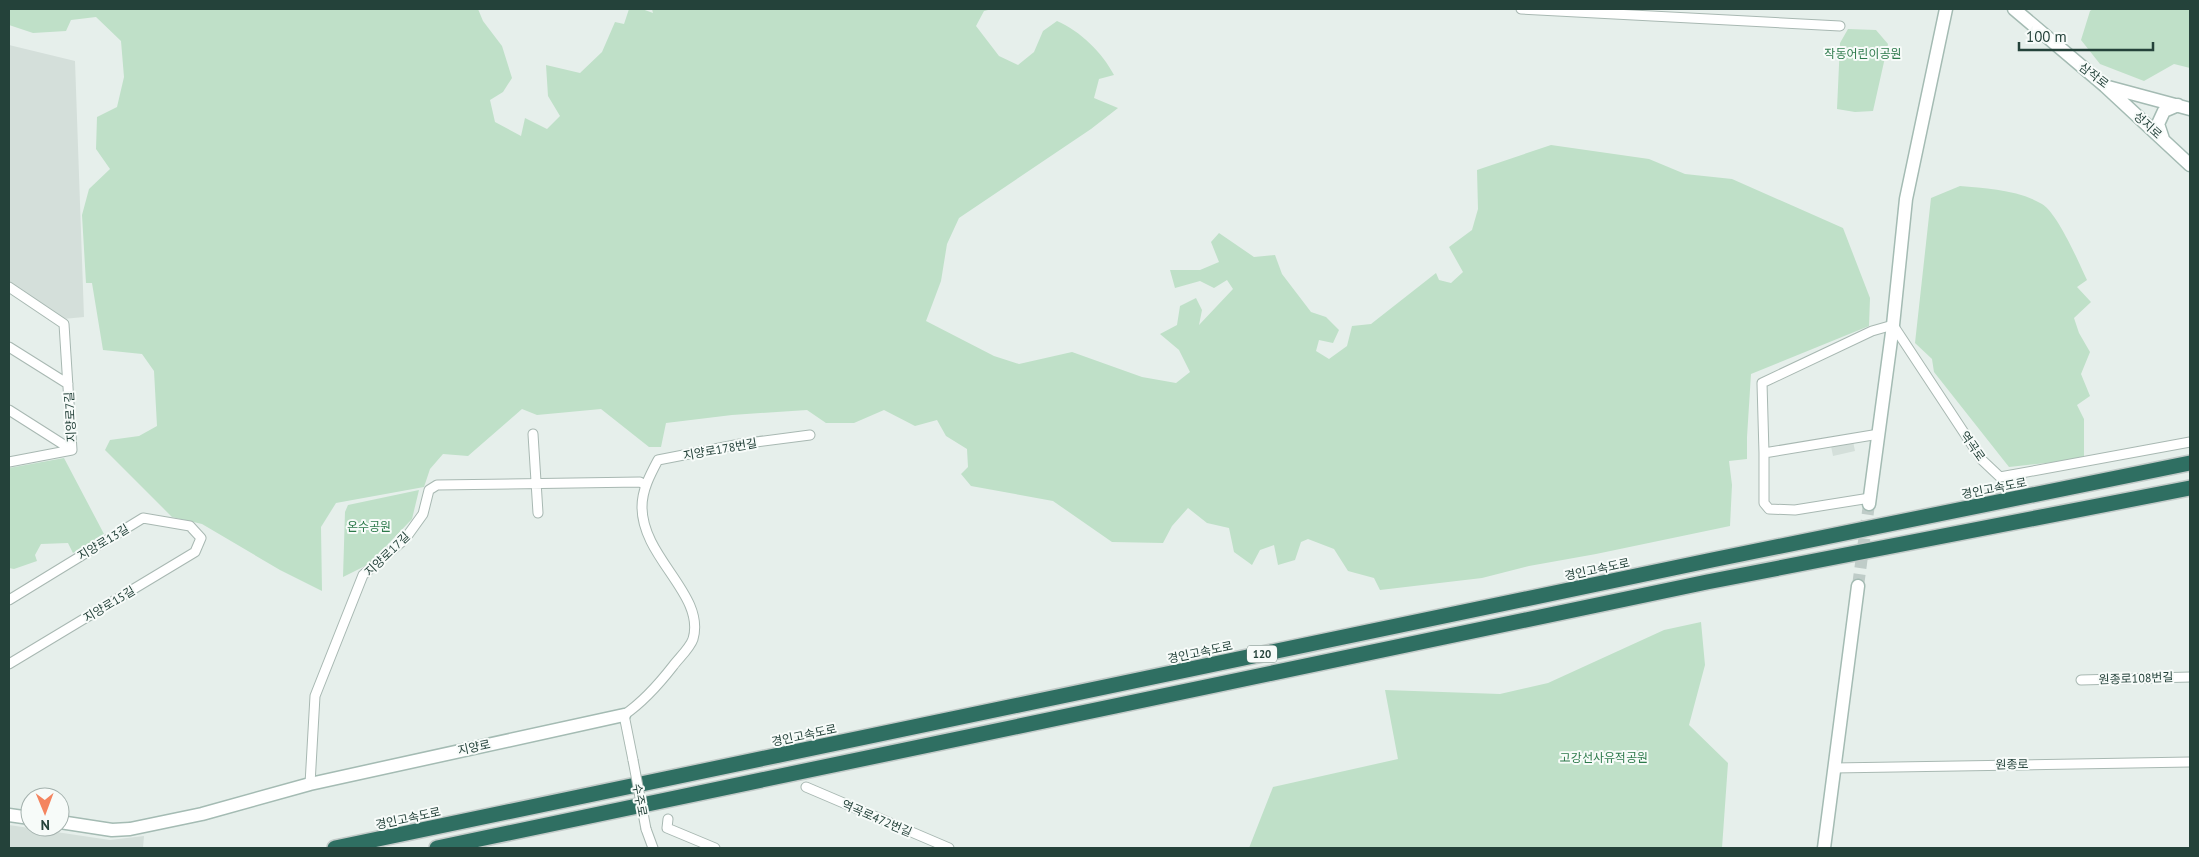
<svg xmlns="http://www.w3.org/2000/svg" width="2199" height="857" font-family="'PT Sans','Noto Sans KR',sans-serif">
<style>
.built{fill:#d4dfda}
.green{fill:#bfe0c8}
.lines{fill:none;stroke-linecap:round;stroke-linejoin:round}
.secondary-tunnel{stroke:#bfccc8;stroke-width:12;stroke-dasharray:12 6;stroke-linecap:butt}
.street-casing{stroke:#a8b8b2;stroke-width:11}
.secondary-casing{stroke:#a4bbb3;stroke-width:15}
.highway-casing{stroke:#c2cac8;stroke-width:18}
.street{stroke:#fff;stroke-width:9}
.secondary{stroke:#fff;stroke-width:12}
.highway{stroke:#2f6f62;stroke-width:15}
.street-bridge-casing{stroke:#a8b8b2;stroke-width:11;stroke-linecap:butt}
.street-bridge{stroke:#fff;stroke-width:9}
.labels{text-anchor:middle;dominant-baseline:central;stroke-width:4;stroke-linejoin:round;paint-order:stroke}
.shield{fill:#f7fbf9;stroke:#637a73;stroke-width:1}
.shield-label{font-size:11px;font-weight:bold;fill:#24423a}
.park-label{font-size:12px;fill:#2d7a4b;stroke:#f7fbf9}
.street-label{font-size:12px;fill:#24423a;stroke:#f7fbf9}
</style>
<rect width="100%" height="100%" fill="#e6efeb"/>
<path class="built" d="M9,45L75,61L84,317L63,319L9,281Z
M1853,441L1855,451L1833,456L1831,446Z
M9,825L110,840L144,836L143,848H9Z"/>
<path class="green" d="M9,9H478L483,21L502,46L512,78L503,92L490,100L495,122L521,136L525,118L547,129L560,116L548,96L546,65L580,73L602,52L615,22L624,24L629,9H642L653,13L652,9H992L984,11L976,26L999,56L1018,65L1034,52L1043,31L1057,21C1080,31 1102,52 1114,75L1099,79L1094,98L1118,108L1091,129L959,218L947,244L941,281L926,321L994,356L1019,364L1072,352L1142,377L1176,383L1190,372L1179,350L1160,334L1177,325L1180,306L1196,298L1202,310L1199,325L1233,289L1227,280L1214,288L1200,281L1175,288L1170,270H1200L1219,262L1211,242L1219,233L1254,257L1275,255L1282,274L1311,312L1326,317L1339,330L1333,343L1319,340L1316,351L1329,359L1347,346L1352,326L1371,324L1436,273L1439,280L1451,283L1463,272L1449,247L1472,230L1478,209L1477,170L1551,145L1649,159L1685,174L1732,179L1843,228L1870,298L1869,326L1751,374L1747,437V459L1729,461L1732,485L1730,526L1596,554L1529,566L1482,578L1380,590L1374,578L1348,571L1334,549L1308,539L1301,542L1295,560L1278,565L1274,545L1260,550L1252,565L1234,552L1229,528L1207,523L1188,508L1172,526L1163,543L1112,542L1053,501L971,486L961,474L968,467L967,449L946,436L937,420L915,426L884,410L854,423H826L807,410L732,415L666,423L661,447H649L601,409L537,415L522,409L468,456L443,454L430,469L424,487L336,503L321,527L322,591L280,570L202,524L172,517L105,450L110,440L139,436L157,426L154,371L142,354L103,350L92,283H86L82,215L89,189L110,169L96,149L97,117L117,107L124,77L121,41L96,17L71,20L66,31L33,33L9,25Z
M2093,9H2190V68L2174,64L2144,81L2100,64L2081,40L2090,11Z
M1848,29L1876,30L1888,44L1873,111L1855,112L1837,109L1840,43Z
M1960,186C1985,188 2019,190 2042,204C2058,214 2078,261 2087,280L2077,287L2091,302L2074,318L2079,333L2090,352L2081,374L2090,396L2077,405L2084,419V459L2009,467L1934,372L1932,359L1915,343L1931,198Z
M64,458L104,534L73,553L68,543L41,544L35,555L37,561L14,569L9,568V468Z
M419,490L412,519L369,564L343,577L345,512L348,505Z
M1701,622L1705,665L1689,725L1728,763L1722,848H1249L1273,787L1398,759L1385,690L1500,694L1548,683L1664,630Z"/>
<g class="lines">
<path class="secondary-tunnel" d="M1858,586L1869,504"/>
<g class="street-casing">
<path id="street" d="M1521,9L1840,26
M9,287L64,324L72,450
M9,347L68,384
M9,410L72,450
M533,434L538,513
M1879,434L1764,453L1762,383L1872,331L1893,325L1982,460L2000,477L2190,442
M1764,453V503L1769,509L1795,510L1870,498
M9,462L72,450
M9,600L143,518L190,526L201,538L195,552L9,664
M2081,680L2190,677
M633,760L624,715C643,702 659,684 673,666C679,658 690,648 693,639C706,595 642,558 642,507C642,490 650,475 658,460L740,444L810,435
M1834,768L2190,762
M310,784L315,696L363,575L405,539L423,514L429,490L437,485L640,482L645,485
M806,787L949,848
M668,819L667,828L715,848
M646,829L653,848"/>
</g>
<g class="secondary-casing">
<path id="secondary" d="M2014,9L2105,86L2190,165
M2108,87L2190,109
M2163,139L2158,124L2164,111L2178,105
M1869,504L1893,325L1906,199L1946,9
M9,815L30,818
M60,822L112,830L130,829L202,814L310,784L624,715
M1824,848L1858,586"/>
</g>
<g class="highway-casing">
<path id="highway" d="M335,848L1712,560L2190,463
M437,848L1707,582L2190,488"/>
</g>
<use href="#street" class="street"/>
<use href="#secondary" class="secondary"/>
<use href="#highway" class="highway"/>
<g class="street-bridge-casing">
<path id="street-bridge" d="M633,760L646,829"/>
</g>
<use href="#street-bridge" class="street-bridge"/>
</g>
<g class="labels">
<rect class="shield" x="1247" y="645.5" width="30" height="17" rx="4"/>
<g class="shield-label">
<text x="1262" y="654">120</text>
</g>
<g class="park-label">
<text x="1863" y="53">작동어린이공원</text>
<text x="369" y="526">온수공원</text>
<text x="1604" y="757">고강선사유적공원</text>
</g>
<g class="street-label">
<text transform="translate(2094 75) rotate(37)">삼작로</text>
<text transform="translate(2148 125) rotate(42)">성지로</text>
<text transform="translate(70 417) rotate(-93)">지양로7길</text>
<text transform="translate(1973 446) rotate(55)">역곡로</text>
<text transform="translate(720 449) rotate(-10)">지양로178번길</text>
<text transform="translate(1994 488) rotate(-11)">경인고속도로</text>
<text transform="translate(103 542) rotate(-31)">지양로13길</text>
<text transform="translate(387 554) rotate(-44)">지양로17길</text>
<text transform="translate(1597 569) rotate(-12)">경인고속도로</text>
<text transform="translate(109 604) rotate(-31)">지양로15길</text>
<text transform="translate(1200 652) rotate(-12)">경인고속도로</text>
<text transform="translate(2136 678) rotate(-2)">원종로108번길</text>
<text transform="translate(804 735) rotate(-12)">경인고속도로</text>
<text transform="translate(474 747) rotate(-12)">지양로</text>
<text transform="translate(2012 764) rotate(-1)">원종로</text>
<text transform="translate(640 800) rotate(79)">수주로</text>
<text transform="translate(408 818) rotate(-12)">경인고속도로</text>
<text transform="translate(877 818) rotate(23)">역곡로472번길</text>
</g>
</g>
<rect width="2199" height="857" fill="none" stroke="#24423a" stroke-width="20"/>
<g transform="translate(45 812) rotate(179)"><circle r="24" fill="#f7fbf9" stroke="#a3b1ad"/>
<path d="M0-4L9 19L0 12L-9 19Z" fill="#f4845f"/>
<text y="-8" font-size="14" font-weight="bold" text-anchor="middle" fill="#24423a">N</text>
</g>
<path d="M2019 42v8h134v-8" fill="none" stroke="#24423a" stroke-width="2.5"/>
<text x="2026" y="42" font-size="15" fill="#24423a" stroke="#f7fbf9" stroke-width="4" paint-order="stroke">100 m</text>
</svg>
